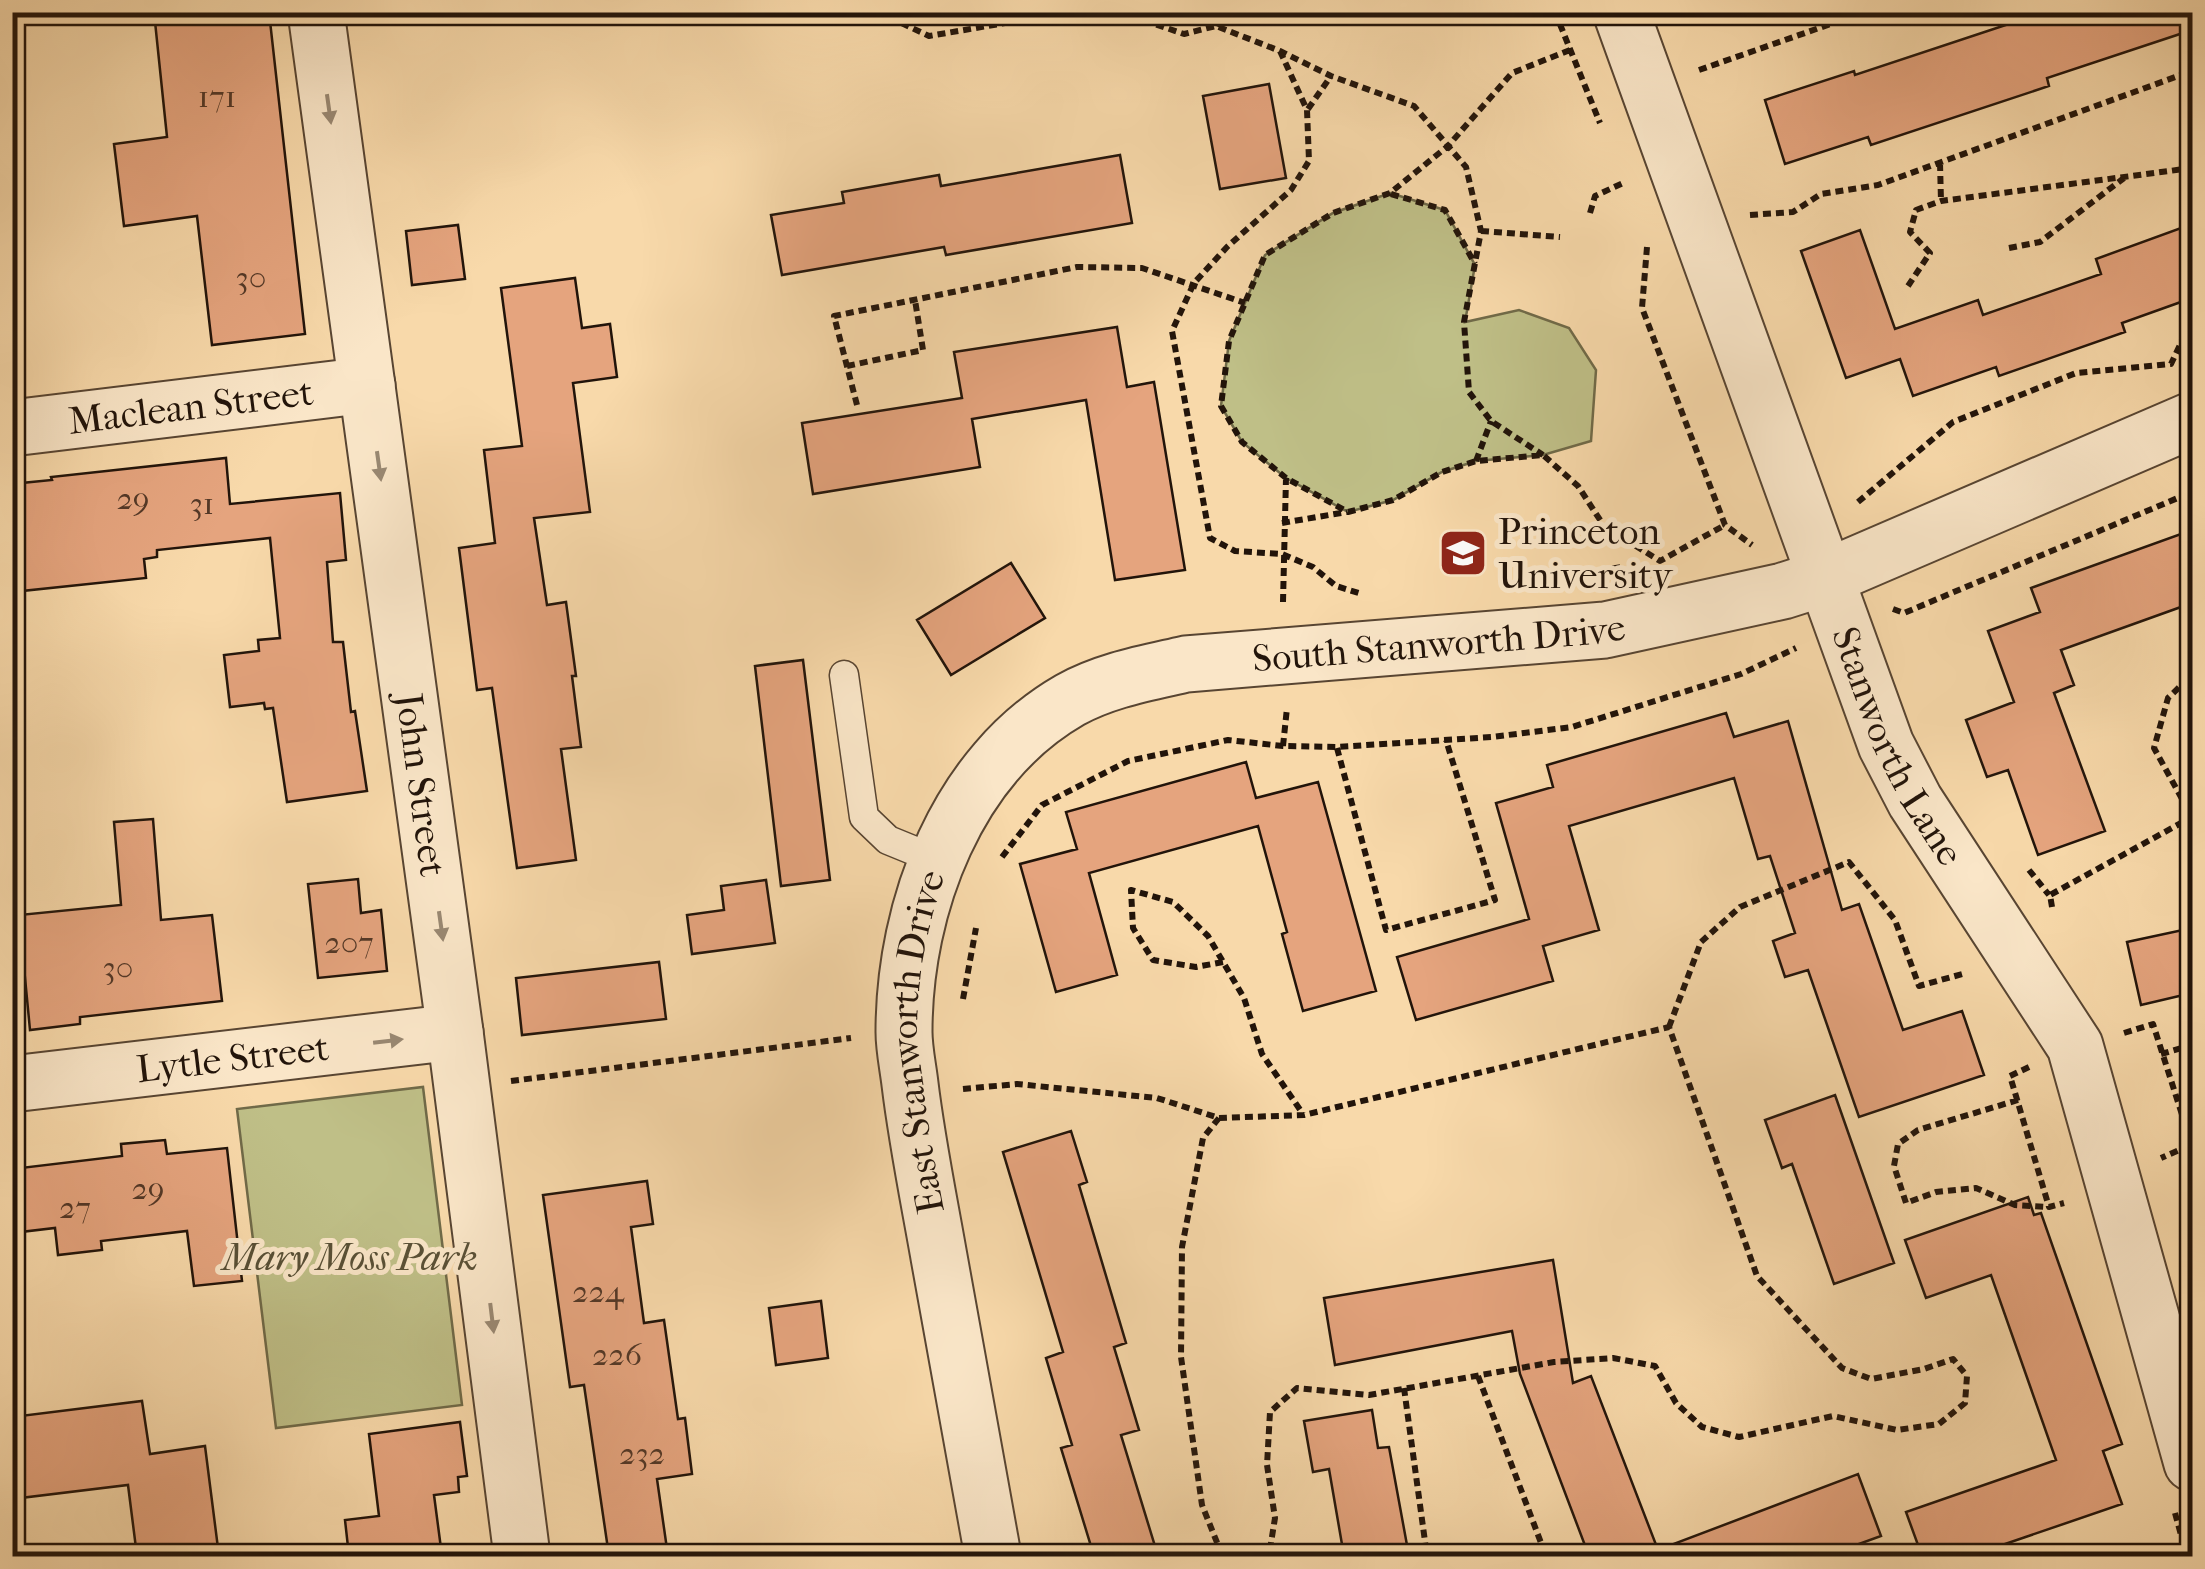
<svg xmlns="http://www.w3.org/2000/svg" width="2205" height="1569" font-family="'IM FELL French Canon',serif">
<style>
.green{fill:#bfbf87;stroke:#706a48;stroke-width:2.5}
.building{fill:#e5a47e;stroke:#22140a;stroke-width:2.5}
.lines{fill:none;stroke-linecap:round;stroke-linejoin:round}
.lane-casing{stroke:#584532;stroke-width:31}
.street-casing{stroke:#584532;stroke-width:59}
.path{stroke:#22140a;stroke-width:6;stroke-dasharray:8 5;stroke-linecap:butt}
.lane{stroke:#fae6c8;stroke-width:28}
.street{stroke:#fae6c8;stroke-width:55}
.oneway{fill:#998872}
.labels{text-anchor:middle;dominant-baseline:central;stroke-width:10;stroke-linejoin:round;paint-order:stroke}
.number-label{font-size:32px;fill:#533827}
.street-label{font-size:38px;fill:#22140a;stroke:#fae6c8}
.poi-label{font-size:38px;fill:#22140a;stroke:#fae6c8;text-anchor:start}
.park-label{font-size:38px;font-style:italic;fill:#595036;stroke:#fae6c8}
</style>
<rect width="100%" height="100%" fill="#f8d9aa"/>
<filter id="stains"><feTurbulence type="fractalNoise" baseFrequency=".002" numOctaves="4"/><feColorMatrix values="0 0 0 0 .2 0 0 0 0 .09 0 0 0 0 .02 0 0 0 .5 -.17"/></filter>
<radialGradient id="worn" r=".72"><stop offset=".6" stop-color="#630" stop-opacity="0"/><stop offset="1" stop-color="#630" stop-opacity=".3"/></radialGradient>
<path class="green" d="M1390,193L1445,210L1475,265L1465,322L1519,310L1569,328L1596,370L1591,441L1543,455L1476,461L1442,472L1393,500L1348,512L1286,478L1242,442L1221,406L1229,341L1265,255L1333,213Z
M423,1087L462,1405L276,1428L237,1109Z"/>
<path class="building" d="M154,12H269L305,334L212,345L197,216L124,226L114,144L167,137Z
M2045,12H2192V30L2047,78L2049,86L1871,145L1868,137L1785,164L1765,100L1854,71L1855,75Z
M1269,84L1286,178L1220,189L1203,96Z
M1120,155L1132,223L946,255L944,247L782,275L771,215L844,203L842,192L939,175L941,186Z
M2192,224V298L2122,323L2125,332L1999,376L1996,367L1913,396L1900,359L1846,378L1801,251L1860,230L1895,329L1978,300L1983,315L2101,274L2096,259Z
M458,225L465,279L412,285L406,231Z
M575,278L582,328L610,324L617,377L573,383L590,512L534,518L547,605L566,602L576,676H572L581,747L561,749L576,860L517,868L492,688L477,690L459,548L495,543L484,450L522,446L501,288Z
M1117,327L1127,387L1154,382L1185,570L1115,580L1086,400L972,419L980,467L813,494L802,423L962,398L954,352Z
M226,458L230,504L340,493L346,560L327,562L333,642H343L351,712L355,711L367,791L287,802L273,708L265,709L264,703L230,707L224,655L259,651L258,640L280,638L270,538L157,550V557L144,559L146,578L12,592V484L52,480L51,477Z
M2192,530V603L2061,650L2074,685L2054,693L2105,831L2038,855L2008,770L1987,777L1966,720L2014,702L1988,631L2040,612L2031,588Z
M1011,563L1045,618L951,675L917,620Z
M803,660L830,880L781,886L755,666Z
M1726,713L1734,737L1788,721L1842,910L1859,904L1903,1030L1962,1011L1984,1075L1859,1117L1808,970L1785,977L1773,941L1795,933L1770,856L1758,859L1734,778L1569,826L1599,930L1543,946L1553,981L1416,1020L1397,957L1529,919L1496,803L1553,787L1547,765Z
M1246,762L1256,798L1318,782L1376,991L1303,1011L1282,934L1287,932L1258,826L1089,873L1117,975L1056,992L1020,864L1077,849L1066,812Z
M153,819L161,920L212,915L222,1001L80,1017V1024L30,1030L19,915L121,905L114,822Z
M358,879L361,913L381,910L387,971L318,978L308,884Z
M766,880L775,943L692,954L687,915L724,910L721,886Z
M2192,928V993L2141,1005L2127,942Z
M659,962L666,1019L522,1035L516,978Z
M1835,1095L1894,1263L1834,1284L1792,1164L1782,1168L1765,1120Z
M1071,1131L1087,1182L1079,1185L1126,1343L1114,1347L1139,1430L1121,1435L1158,1556H1094L1061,1448L1072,1445L1046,1358L1063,1352L1003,1152Z
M165,1140L167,1154L227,1148L242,1281L194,1286L187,1231L101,1241L102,1250L58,1255L55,1228L12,1233V1169L122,1156L121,1144Z
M647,1181L653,1224L631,1227L644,1323L664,1320L678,1419L685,1418L692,1474L657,1479L668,1556H609L584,1385L570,1387L543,1195Z
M2028,1197L2034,1215L2041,1213L2122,1444L2103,1451L2122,1504L1970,1556H1922L1906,1512L2056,1460L1991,1275L1926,1298L1905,1240Z
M1553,1260L1573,1383L1591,1376L1658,1550L1858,1474L1881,1536L1826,1556H1589L1520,1374L1512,1331L1335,1365L1324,1298Z
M821,1301L828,1358L776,1365L769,1308Z
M142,1401L150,1454L205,1446L219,1556H137L128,1485L12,1499V1417Z
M1372,1410L1378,1448L1389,1447L1409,1556H1344L1329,1469L1313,1472L1304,1421Z
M460,1422L467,1476L458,1477L459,1492L434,1495L442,1556H349L345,1520L379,1516L369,1434Z"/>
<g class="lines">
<g class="lane-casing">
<path id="lane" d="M844,675L864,817L888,840L937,860"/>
</g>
<g class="street-casing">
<g id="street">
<path id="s1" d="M316,12L455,1032L522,1556"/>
<path id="s2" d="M1621,12L1886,745L1915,801L2075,1046L2192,1463"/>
<path id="s3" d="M12,428L367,385"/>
<path id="s4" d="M12,1084L455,1032"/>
<path id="s5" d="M993,1556C975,1457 957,1357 939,1257C929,1200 917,1142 910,1084C908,1067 904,1049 904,1032C904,906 957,765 1070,700C1106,680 1147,673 1186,664L1605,630L1783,591L1827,577L2192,420"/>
</g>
</g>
<path class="path" d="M878,12L929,36L1070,12
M1134,12L1146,21L1184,34L1216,26L1280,51L1331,76L1414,106L1466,167L1481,231L1464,322L1469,392L1491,421L1543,455
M1555,12L1600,123
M1216,26L1222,12
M1570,50L1512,73L1448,146L1390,193L1333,213L1265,255L1229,341L1221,406L1242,442L1286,478L1348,512L1393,500L1442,472L1476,461L1543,455L1578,486L1604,526L1660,561L1725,525
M1280,51L1307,110L1309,161L1291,190L1227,247L1194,283L1172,331L1210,538L1235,551L1282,554L1313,567L1336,586L1362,594
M1699,70L1865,12
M1308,109L1331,76
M1940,163L1941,201
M1391,194L1445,210L1475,264
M1590,213L1595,196L1623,183
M1750,215L1793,212L1821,194L1878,185L2192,71
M1481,231L1560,237
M1647,247L1642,308L1725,525L1752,545
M2009,248L2040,242L2124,178
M1908,286L1930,253L1910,232L1916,210L1941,201L2192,168
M847,366L923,350L915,300
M857,405L834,316L1077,267L1142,268L1245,303
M1476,461L1491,421
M1858,502L1953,422L2076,373L2171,364L2192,319
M1282,523L1347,512
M1574,575L1621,567
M1283,602L1286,478
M1893,609L1904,613L2192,492
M1283,746L1287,708
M1337,748L1386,930L1495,900L1446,740
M1002,857L1042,805L1128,761L1228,740L1283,746L1337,747L1492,737L1572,727L1741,674L1796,648
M2029,870L2049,895
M2052,907L2050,895L2192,817L2154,748L2168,698L2192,675
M1223,962L1196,967L1153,960L1133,928L1131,890L1173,902L1208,936L1244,998L1262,1054L1303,1114
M963,999L976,928
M1669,1027L1701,942L1740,907L1849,862L1895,920L1919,986L1966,973
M2124,1033L2153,1024L2185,1124L2188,1146L2161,1158
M2161,1054L2192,1045
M2029,1067L2010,1076L2049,1207L2064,1203
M511,1081L851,1038
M963,1089L1017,1084L1157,1098L1219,1118L1304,1115L1669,1027L1757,1276L1842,1368L1871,1379L1924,1369L1953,1359L1967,1376L1965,1403L1939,1424L1897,1430L1833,1416L1739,1437L1702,1427L1676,1403L1655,1366L1613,1358L1554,1362L1369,1395L1297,1388L1270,1412L1267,1465L1275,1518L1270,1549L1259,1556
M2018,1100L1918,1130L1898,1144L1894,1166L1906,1203L1936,1192L1976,1188L2015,1205L2049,1207
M1219,1118L1203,1138L1182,1247L1181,1357L1202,1505L1220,1550L1238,1556
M1478,1376L1546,1556
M1404,1388L1427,1556
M2120,1556L2184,1546L2175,1513"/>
<use href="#lane" class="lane"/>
<use href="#street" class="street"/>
</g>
<defs><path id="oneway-solid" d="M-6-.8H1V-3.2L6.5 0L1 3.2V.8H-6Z" transform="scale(2.5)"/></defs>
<g class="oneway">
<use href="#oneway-solid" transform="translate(329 109) rotate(82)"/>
<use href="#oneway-solid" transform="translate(379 466) rotate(82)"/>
<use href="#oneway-solid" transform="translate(441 926) rotate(82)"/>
<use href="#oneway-solid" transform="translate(388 1041) rotate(-7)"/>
<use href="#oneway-solid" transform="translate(492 1318) rotate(83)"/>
</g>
<defs>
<g id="university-square" transform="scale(2.5)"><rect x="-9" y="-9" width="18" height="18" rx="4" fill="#8f2418" stroke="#fae6c8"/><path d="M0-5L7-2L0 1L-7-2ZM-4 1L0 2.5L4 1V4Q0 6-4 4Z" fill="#fff"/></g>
</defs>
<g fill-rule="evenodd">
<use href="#university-square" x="1463" y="553"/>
</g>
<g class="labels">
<g class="number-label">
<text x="217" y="96">171</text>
<text x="251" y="277">30</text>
<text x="133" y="498">29</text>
<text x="202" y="503">31</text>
<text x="349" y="942">207</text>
<text x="118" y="967">30</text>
<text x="148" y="1188">29</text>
<text x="75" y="1207">27</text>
<text x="598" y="1291">224</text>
<text x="617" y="1354">226</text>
<text x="642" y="1453">232</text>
</g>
<g class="street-label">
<text stroke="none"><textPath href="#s3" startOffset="180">Maclean Street</textPath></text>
<text stroke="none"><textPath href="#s5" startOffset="1295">South Stanworth Drive</textPath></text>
<text stroke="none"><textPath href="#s2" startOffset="785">Stanworth Lane</textPath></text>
<text stroke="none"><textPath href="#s1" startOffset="780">John Street</textPath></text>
<text stroke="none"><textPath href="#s5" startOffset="522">East Stanworth Drive</textPath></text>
<text stroke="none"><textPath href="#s4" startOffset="222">Lytle Street</textPath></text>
</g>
<g class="poi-label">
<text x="1498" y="531">Princeton<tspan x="1498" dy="44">University</tspan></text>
</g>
<g class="park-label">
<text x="350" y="1257">Mary Moss Park</text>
</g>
</g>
<rect width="2205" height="1569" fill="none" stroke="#f8d9aa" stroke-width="50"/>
<rect x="15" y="15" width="2175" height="1539" fill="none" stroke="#22140a" stroke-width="5"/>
<rect x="25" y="25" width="2155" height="1519" fill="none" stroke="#22140a" stroke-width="2.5"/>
<rect width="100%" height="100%" filter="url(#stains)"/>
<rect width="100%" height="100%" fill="url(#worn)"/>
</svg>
